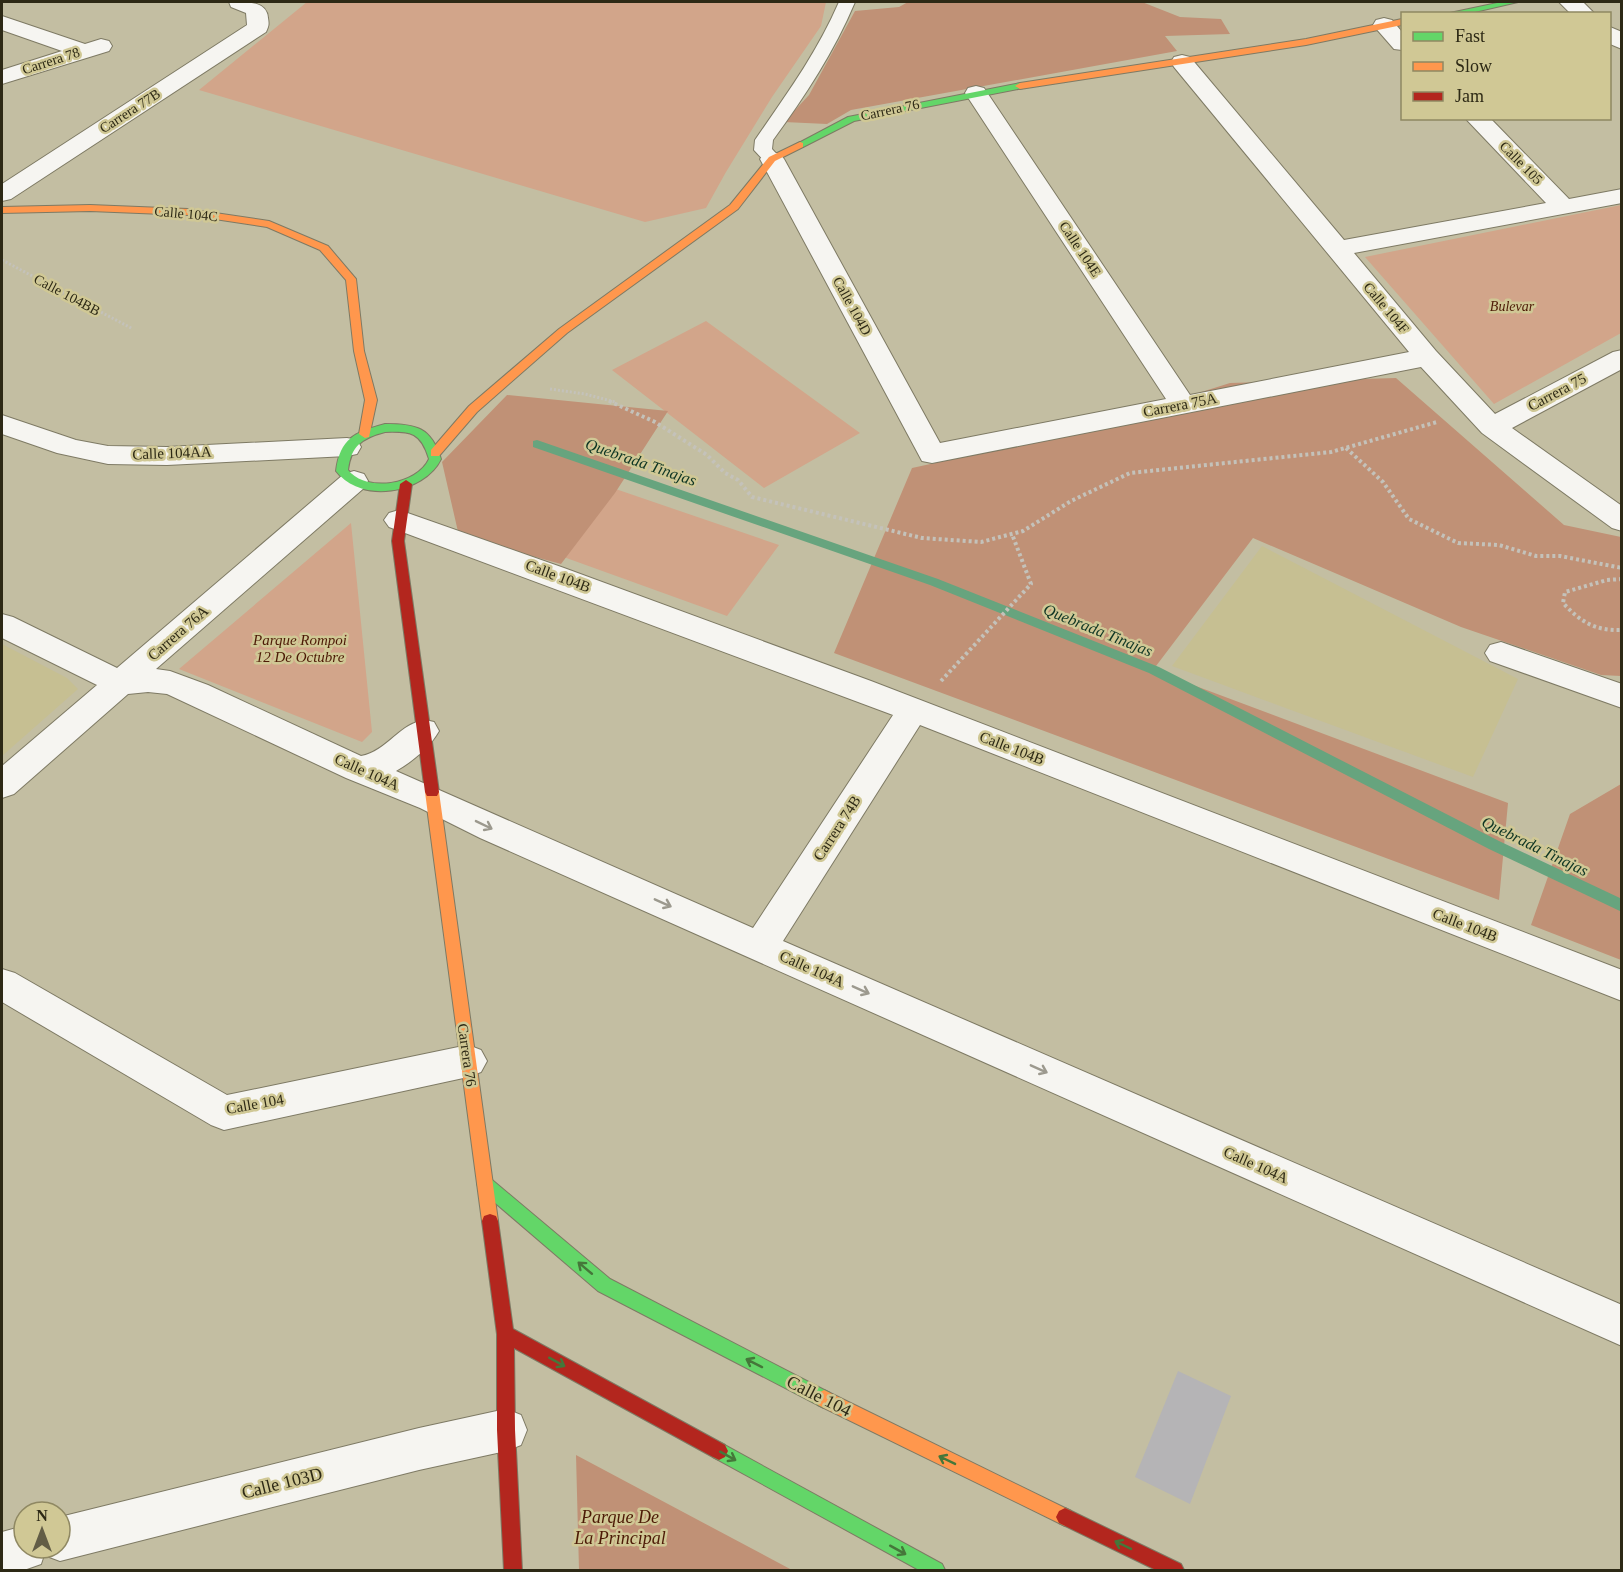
<svg xmlns="http://www.w3.org/2000/svg" width="1623" height="1572" font-family="'Times New Roman',serif">
<style>
.built{fill:#c6bf92}
.green{fill:#d2a58a}
.forest{fill:#c09176}
.lines{fill:none;stroke-linecap:round;stroke-linejoin:round}
.stream{fill:#67a47e;fill-rule:evenodd}
.building{fill:#b5b4b6}
.lane-casing{stroke:#7e7a64;stroke-width:2}
.street-casing{stroke:#7e7a64;stroke-width:2}
.fast-casing{stroke:#7e7a64;stroke-width:2}
.slow-casing{stroke:#7e7a64;stroke-width:2}
.jam-casing{stroke:#7e7a64;stroke-width:2}
.path-far1{stroke:#c4c2ba;stroke-width:3;stroke-dasharray:2 2;stroke-linecap:butt}
.path{stroke:#c4c2ba;stroke-width:4;stroke-dasharray:3 3;stroke-linecap:butt}
.lane{fill:#f6f5f1;fill-rule:evenodd}
.street{fill:#f6f5f1;fill-rule:evenodd}
.fast{fill:#63d668;fill-rule:evenodd}
.slow{fill:#ff974d;fill-rule:evenodd}
.jam{fill:#b3261e;fill-rule:evenodd}
.oneway{stroke:#9c998e}
.oneway2{stroke:#45773a}
.labels{text-anchor:middle;dominant-baseline:central;stroke-width:5;stroke-linejoin:round;paint-order:stroke}
.far-street-label{font-size:14px;fill:#2d2915;stroke:#d0c895}
.far-park-label{font-size:14px;font-style:italic;fill:#4d1a06;stroke:#d0c895}
.street-label{font-size:15px;fill:#2d2915;stroke:#d0c895}
.park-label{font-size:15px;font-style:italic;fill:#4d1a06;stroke:#d0c895}
.water-label{font-size:16px;font-style:italic;fill:#0e3523;stroke:#d0c895}
.near-street-label{font-size:18px;fill:#2d2915;stroke:#d0c895}
.near-park-label{font-size:18px;font-style:italic;fill:#4d1a06;stroke:#d0c895}
</style>
<rect width="100%" height="100%" fill="#c3bea2"/>
<path class="built" d="M1262,546L1518,679L1473,777L1172,666Z
M2,644L67,678L78,689L2,756Z"/>
<path class="green" d="M307,2H826L821,26L772,97L726,172L706,208L645,222L199,90Z
M1621,205V333L1494,404L1365,257Z
M706,321L860,433L764,488L612,370Z
M604,485L779,545L727,616L547,551Z
M351,523L372,732L362,742L179,669Z"/>
<path class="forest" d="M908,2H1142L1180,17L1221,19L1230,34L1165,36L1177,51L851,110L827,124L784,122L809,95L855,11L899,7Z
M1396,378L1564,525L1621,537V676L1601,675L1461,627L1253,538L1153,670L1508,803L1499,900L834,653L912,468L1068,434L1230,383Z
M507,395L668,411L615,493L561,564L459,536L442,462Z
M1621,784V960L1531,925L1570,814Z
M576,1455L792,1570H579Z"/>
<g class="lines">
<path class="stream" d="M537,440L938,579L1159,667L1499,841L1622,899V912L1489,849L1149,673L930,585L533,447V441Z"/>
</g>
<path class="building" d="M1178,1371L1231,1396L1190,1504L1135,1477Z"/>
<g class="lines">
<g class="lane-casing">
<path id="lane" d="M839,2H855C834,52 805,96 773,140L772,149L781,159L778,163H766L754,150L755,140C786,95 817,53 839,2Z"/>
</g>
<g class="street-casing">
<path id="street" d="M229,2C244,2 267,0 268,18C269,24 269,26 266,32L11,199L2,201V184L247,25L246,13L231,7Z
M1559,2H1583L1595,14H1571Z
M2,16L85,44L101,39L109,41L112,46L109,51L2,84V70L62,51L2,30Z
M1384,18L1392,20L1402,32V50L1394,49L1373,25L1376,20Z
M1610,27L1622,32V49L1610,44Z
M1182,55L1190,57L1344,240L1546,203L1465,118H1490L1569,199L1622,189V203L1354,253L1436,351L1495,414L1613,352L1622,350V369L1512,428L1622,506V531L1612,528L1482,433L1421,367L932,463L922,461L760,159L764,154L772,152L780,154L784,159L940,443L1166,399L965,93L968,88L976,86L984,88L1190,395L1409,352L1174,67L1171,62L1174,57Z
M2,415L76,440L108,446L167,447L347,438L357,440L361,447L357,454L347,456L167,465L108,464L57,453L2,434Z
M354,471L364,474L368,481L364,488L156,669L170,671L208,685L361,756C390,751 405,713 434,722L439,731C430,747 412,762 396,771L753,928L893,715L389,527L384,520L389,513L399,510L564,568L871,681L1622,970V1001L920,725L783,941L1622,1305V1346L480,838L420,808L346,778L167,694L148,692L128,694L14,794L2,798V766L97,685L2,638V614L13,617L117,668L344,474Z
M1501,642L1622,684V708L1490,661L1485,653L1490,645Z
M2,969L15,973L227,1095L468,1045L481,1050L487,1061L481,1072L468,1077L224,1130L211,1125L2,1002Z
M506,1409L521,1415L527,1430L521,1445L506,1451L419,1470L60,1561L44,1555L41,1564L24,1570H2V1532L24,1526V1548H60V1517L419,1428Z"/>
</g>
<g class="fast-casing">
<path id="fast" d="M1502,2H1518L1466,14H1445Z
M1020,83L1025,86L1023,88L854,121L803,147L795,145L848,117Z
M385,424C416,424 431,427 441,459C424,494 360,504 336,471C340,438 355,432 385,424ZM385,432C411,431 421,432 429,459C417,485 367,493 348,470C351,446 362,438 385,432Z
M485,1177L491,1179L610,1279L830,1393L833,1399L830,1405L824,1408L818,1405L598,1291L479,1189L477,1184L479,1179Z
M719,1442L942,1564L945,1570H919L713,1457L710,1451L713,1445Z"/>
</g>
<g class="slow-casing">
<path id="slow" d="M1402,19V25L1306,45L1020,89L1015,86L1020,83L1306,39Z
M800,142L803,143V147L775,161L738,209L567,333L477,412L439,456H431V450L469,406L559,329L730,205L769,157Z
M90,205L188,209L269,221L328,246L356,279L364,351L377,400L369,437L365,438L359,434L365,400L354,351L346,280L320,250L267,227L188,215L90,211L2,213V207Z
M432,787L437,788L439,792L498,1221L496,1226L490,1228L484,1226L482,1221L425,792L427,788Z
M824,1390L1071,1511L1074,1517L1071,1523L1065,1526L1059,1523L818,1405L815,1399L818,1393Z"/>
</g>
<g class="jam-casing">
<path id="jam" d="M406,480L412,484L404,541L439,792L437,796H427L425,792L392,541L400,484Z
M490,1214L496,1216L498,1221L513,1329L725,1445L728,1451L725,1457L719,1460L713,1457L514,1348L515,1430L522,1570H504L497,1430V1334L482,1221L484,1216Z
M1065,1508L1181,1564L1184,1570H1156L1059,1523L1056,1517L1059,1511Z"/>
</g>
<path class="path-far1" d="M2,260L133,329
M550,389L585,394L615,402"/>
<path class="path" d="M609,401L655,422L707,455L725,473L738,480L752,497L922,538L981,542L1023,531L1071,501L1130,473L1331,452L1437,422
M1346,448L1383,482L1409,519L1458,543L1499,545L1536,556H1560L1622,568
M1622,579L1607,580L1565,592L1563,603C1581,622 1595,631 1622,630
M941,681L1031,584L1012,534"/>
<use href="#lane" class="lane"/>
<use href="#street" class="street"/>
<use href="#fast" class="fast"/>
<use href="#slow" class="slow"/>
<use href="#jam" class="jam"/>
</g>
<defs><path id="oneway-shaft" d="M-6 0H5M1.5-3L5.5 0L1.5 3" fill="none" stroke-width="1.6" stroke-linecap="round" stroke-linejoin="round" transform="scale(1.5)"/></defs>
<g class="oneway">
<use href="#oneway-shaft" transform="translate(484 825) rotate(26)"/>
<use href="#oneway-shaft" transform="translate(663 903) rotate(24)"/>
<use href="#oneway-shaft" transform="translate(861 990) rotate(24)"/>
<use href="#oneway-shaft" transform="translate(1039 1069) rotate(24)"/>
</g>
<g class="oneway2">
<use href="#oneway-shaft" transform="translate(585 1268) rotate(-140)"/>
<use href="#oneway-shaft" transform="translate(557 1362) rotate(29)"/>
<use href="#oneway-shaft" transform="translate(754 1363) rotate(-153)"/>
<use href="#oneway-shaft" transform="translate(728 1456) rotate(29)"/>
<use href="#oneway-shaft" transform="translate(947 1460) rotate(-154)"/>
<use href="#oneway-shaft" transform="translate(1123 1545) rotate(-154)"/>
<use href="#oneway-shaft" transform="translate(898 1550) rotate(29)"/>
</g>
<g class="labels">
<g class="far-street-label">
<text transform="translate(51 61) rotate(-18)">Carrera 78</text>
<text transform="translate(890 110) rotate(-12)">Carrera 76</text>
<text transform="translate(130 111) rotate(-33)">Carrera 77B</text>
<text transform="translate(1521 163) rotate(45)">Calle 105</text>
<text transform="translate(186 214) rotate(5)">Calle 104C</text>
<text transform="translate(1080 249) rotate(56)">Calle 104E</text>
<text transform="translate(67 295) rotate(28)">Calle 104BB</text>
<text transform="translate(852 306) rotate(61)">Calle 104D</text>
<text transform="translate(1386 308) rotate(50)">Calle 104F</text>
</g>
<g class="far-park-label">
<text x="1512" y="306">Bulevar</text>
</g>
<g class="street-label">
<text transform="translate(1557 392) rotate(-28)">Carrera 75</text>
<text transform="translate(1180 405) rotate(-11)">Carrera 75A</text>
<text transform="translate(172 453) rotate(-2)">Calle 104AA</text>
<text transform="translate(558 576) rotate(20)">Calle 104B</text>
<text transform="translate(178 633) rotate(-41)">Carrera 76A</text>
<text transform="translate(1012 748) rotate(21)">Calle 104B</text>
<text transform="translate(367 772) rotate(24)">Calle 104A</text>
<text transform="translate(837 828) rotate(-57)">Carrera 74B</text>
<text transform="translate(1465 925) rotate(21)">Calle 104B</text>
<text transform="translate(812 969) rotate(24)">Calle 104A</text>
<text transform="translate(467 1055) rotate(82)">Carrera 76</text>
<text transform="translate(255 1104) rotate(-10)">Calle 104</text>
<text transform="translate(1256 1165) rotate(24)">Calle 104A</text>
</g>
<g class="park-label">
<text x="300" y="640">Parque Rompoi<tspan x="300" dy="17">12 De Octubre</tspan></text>
</g>
<g class="water-label">
<text transform="translate(641 462) rotate(19)">Quebrada Tinajas</text>
<text transform="translate(1098 630) rotate(22)">Quebrada Tinajas</text>
<text transform="translate(1535 846) rotate(26)">Quebrada Tinajas</text>
</g>
<g class="near-street-label">
<text transform="translate(819 1396) rotate(27)">Calle 104</text>
<text transform="translate(282 1483) rotate(-14)">Calle 103D</text>
</g>
<g class="near-park-label">
<text x="620" y="1517">Parque De<tspan x="620" dy="21">La Principal</tspan></text>
</g>
</g>
<rect width="1623" height="1572" fill="none" stroke="#2d2915" stroke-width="6"/>
<rect x="1401" y="12" width="210" height="108" fill="#d0c895" stroke="#8f8862" stroke-width="1.5"/>
<rect x="1413" y="32" width="30" height="9" fill="#63d668" stroke="#8f8862" stroke-width="1.5"/>
<text x="1455" y="42" font-size="18" fill="#2d2915">Fast</text>
<rect x="1413" y="62" width="30" height="9" fill="#ff974d" stroke="#8f8862" stroke-width="1.5"/>
<text x="1455" y="72" font-size="18" fill="#2d2915">Slow</text>
<rect x="1413" y="92" width="30" height="9" fill="#b3261e" stroke="#8f8862" stroke-width="1.5"/>
<text x="1455" y="102" font-size="18" fill="#2d2915">Jam</text>
<g transform="translate(42 1530)"><circle r="28" fill="#d0c895" stroke="#8f8862" stroke-width="1.5"/>
<path d="M0-4.5L10 22L0 15L-10 22Z" fill="#625d46"/>
<text y="-9" font-size="16" font-weight="bold" text-anchor="middle" fill="#2d2915">N</text>
</g>
</svg>
